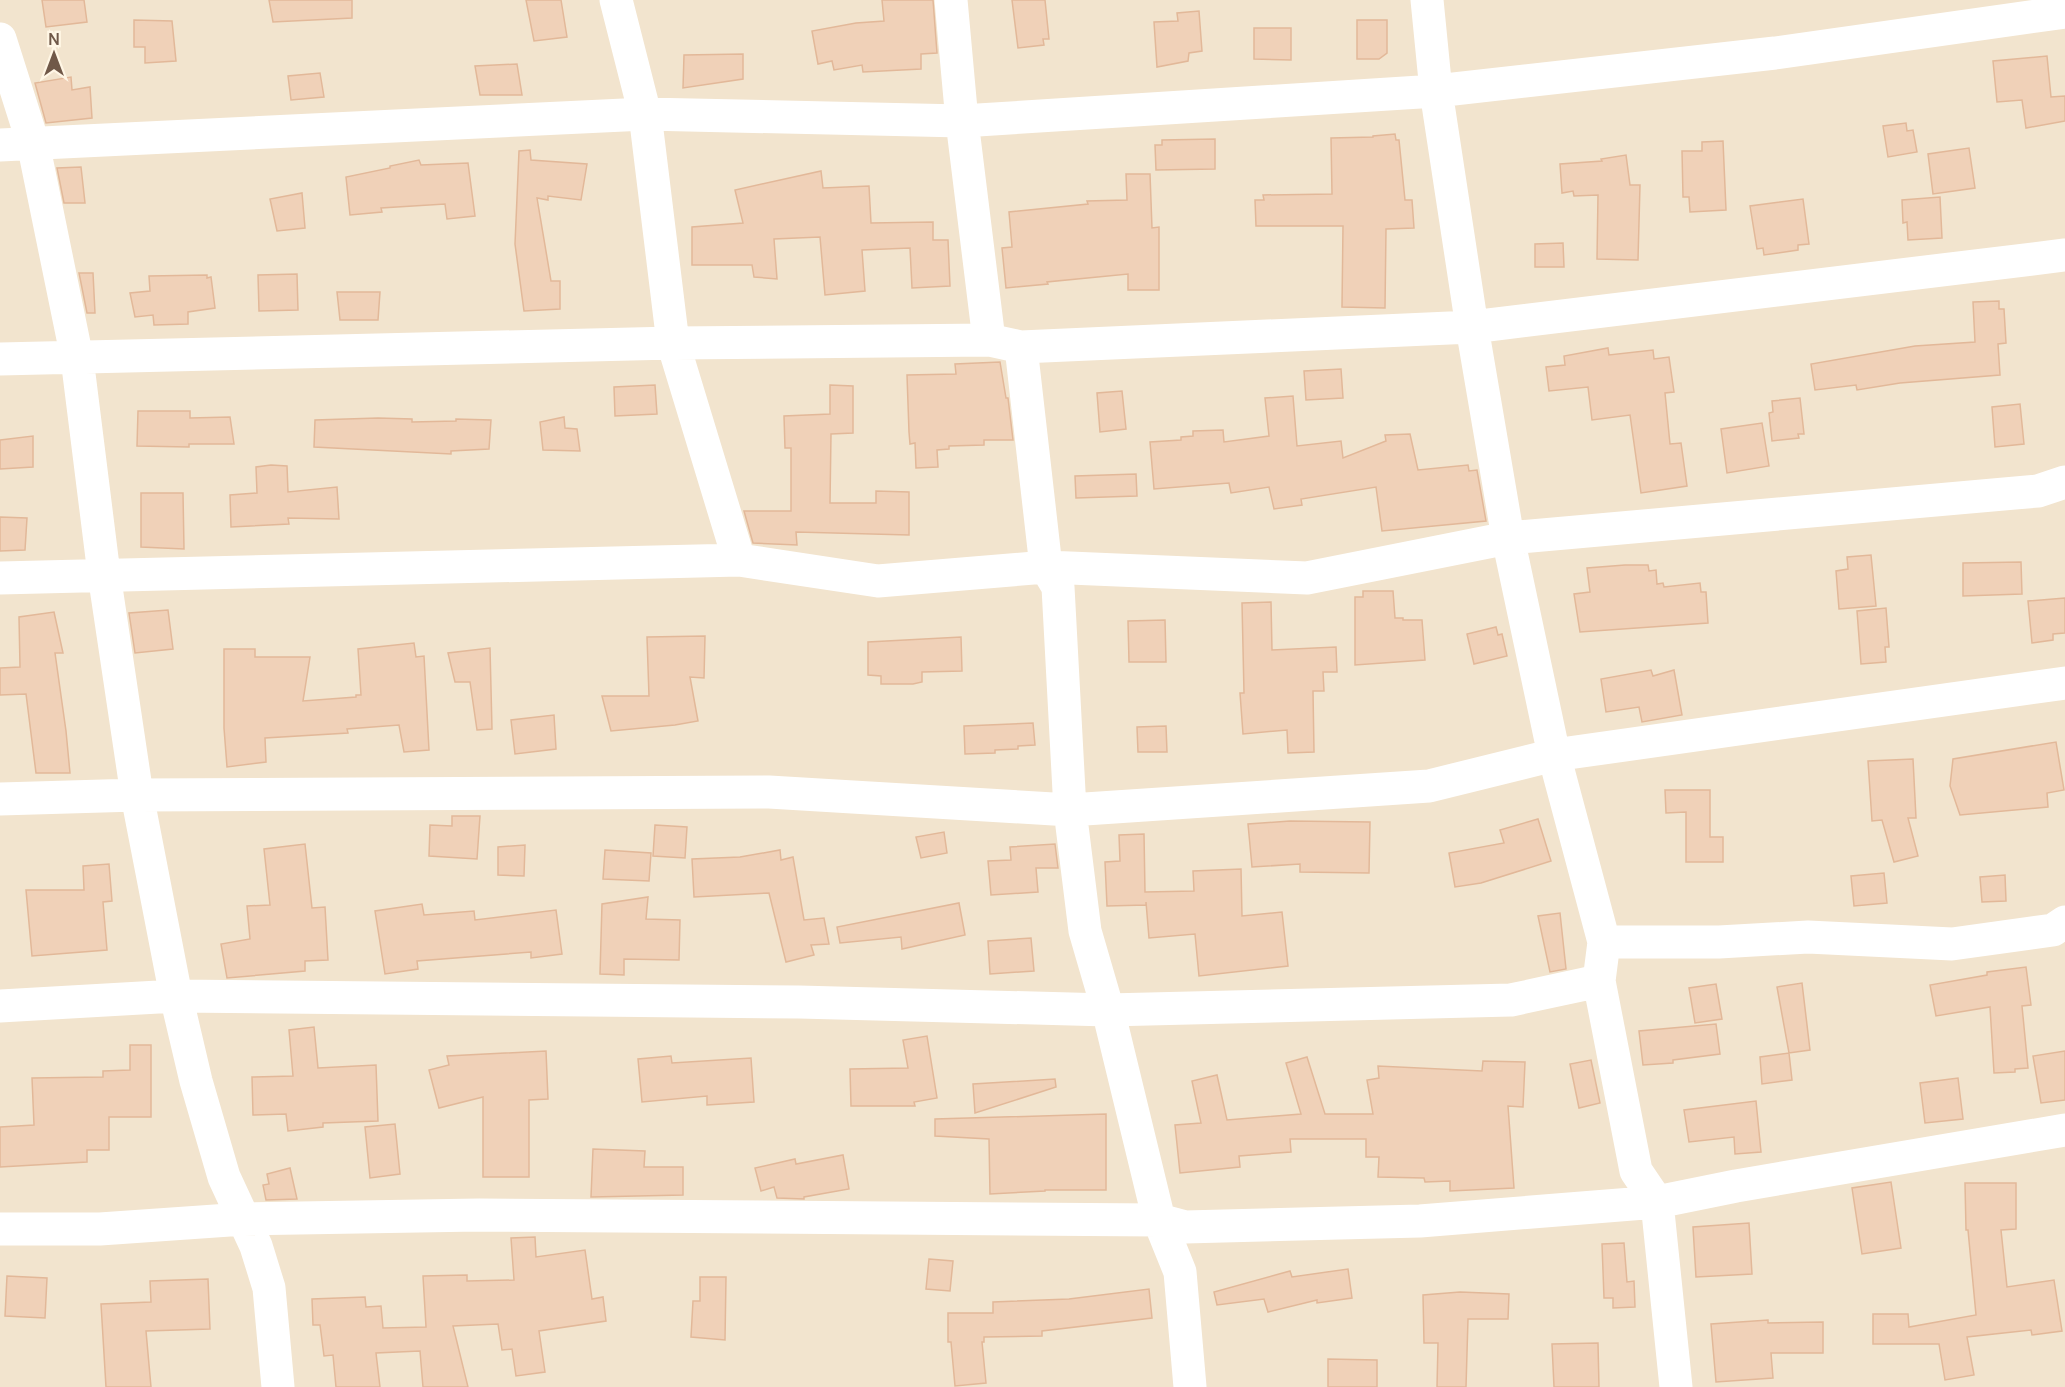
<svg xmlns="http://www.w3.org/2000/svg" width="2065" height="1387" font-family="Manrope,sans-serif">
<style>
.residential{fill:#f2e4ce}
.building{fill:#f0d1b8;stroke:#e2b899;stroke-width:1.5}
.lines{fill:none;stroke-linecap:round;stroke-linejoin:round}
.minor{stroke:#fff;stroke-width:33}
</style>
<rect width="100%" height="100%" fill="#fbf2df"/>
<path class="residential" d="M0,0H2065V1387H0Z"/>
<path class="building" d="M42,0H84L87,22L46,27Z
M269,0H352V18L273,22Z
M526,0H561L567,37L534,41Z
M882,0H933L937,53L921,54V69L863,72L862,65L834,70L832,61L818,64L812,31L856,23L884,21Z
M1012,0H1045L1049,39H1043L1044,45L1018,48Z
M1199,11L1202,51L1189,53L1188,61L1157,67L1154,22L1178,21L1177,13Z
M134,20L172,21L176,61L145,63V47H134Z
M1357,20H1387V53L1379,59H1357Z
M1254,28H1291V60L1254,59Z
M743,54V79L683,88L684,55Z
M2047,56L2051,97L2065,96V121L2026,128L2022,100L1997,102L1993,61Z
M517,64L522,95H480L475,66Z
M320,73L324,97L291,100L288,76Z
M71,77L72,90L90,87L92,118L46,123L35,83Z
M1906,123L1907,131L1913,130L1917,152L1888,157L1883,126Z
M1395,134L1396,140H1399L1405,200H1412L1414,228L1386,229L1385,308L1342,307L1343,226H1256L1255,200H1264L1263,195L1332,194L1331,138L1373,137V136Z
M1215,139V169L1156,170L1155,145H1162V140Z
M1723,141L1726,210L1690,212L1689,197H1683L1682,151H1702V142Z
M1969,148L1975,188L1933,194L1928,154Z
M530,150L531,160L587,164L581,200L548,196V200L537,198L551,281H560V309L524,311L515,244L519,151Z
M1626,155L1630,185H1640L1638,260L1597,259L1598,195L1574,196L1573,191L1562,193L1560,164L1602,161L1601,159Z
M419,160L421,165L468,163L475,216L447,219L445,204L381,208L382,212L350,215L346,177L390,168V166Z
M81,167L85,203H64L57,168Z
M821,171L823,188L869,186L871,223L933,222V240H948L950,286L912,288L910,248L862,250L865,291L825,295L820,237L774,239L777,279L754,277L752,265H692V227L743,223L735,190Z
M1126,174H1150L1152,228L1159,227V290H1128V274L1047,282L1048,284L1006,288L1002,248L1012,247L1009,212L1088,204L1087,201L1127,200Z
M302,193L305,228L277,231L270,199Z
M1940,197L1942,238L1908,240L1907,222L1903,223L1902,200Z
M1803,199L1809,244L1798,245V250L1764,255L1763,248L1757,249L1750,206Z
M1563,243L1564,267H1535V244Z
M79,273H93L95,313H87Z
M297,274L298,310L259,311L258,275Z
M207,275V278L211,277L215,308L188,312V324L154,325L153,315L135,317L130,293L150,291L149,276Z
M337,292H380L378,320H340Z
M1999,301V309H2004L2006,343L1998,344L2000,375L1900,383L1857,390L1856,385L1815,390L1811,364L1915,346L1975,342L1973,302Z
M1608,348L1609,355L1653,350L1654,359L1669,357L1674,392L1665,393L1670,444L1681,443L1687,486L1641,493L1630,415L1592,420L1588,387L1549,391L1546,367L1565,365L1564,356Z
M1000,362L1006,398H1008L1013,440H984V445L949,446V449L937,450L938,467L916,468L915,443L910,444L909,432L907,375L956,374L955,364Z
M1341,369L1343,398L1306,400L1304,371Z
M655,385L657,414L615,416L614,387Z
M830,385L853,386V433L831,434L830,503H876V491L909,492V535L796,532L797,545L753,543L744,511H791V448H785L784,416L830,414Z
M1122,391L1126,429L1100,432L1097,393Z
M1293,396L1297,446L1341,441L1343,458L1386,441L1385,435L1410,434L1418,470L1468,465L1469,471L1477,470L1486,521L1382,531L1376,487L1301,499L1302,505L1274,509L1269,487L1231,493L1229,483L1154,489L1150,442L1181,440V437L1193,436V431L1223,430L1224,442L1269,436L1265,398Z
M1800,398L1804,434H1798L1799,438L1772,441L1769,413L1773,412L1772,401Z
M2020,404L2024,444L1995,447L1992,407Z
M138,411H190V418L230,417L234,444H189V447L137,446Z
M564,417L565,428L577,429L580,451L543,450L540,422Z
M378,418L412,419V422L456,421V419L491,420L489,449L451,451V454L314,447L315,420Z
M1762,423L1769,466L1727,473L1721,429Z
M33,436V467L0,469V440Z
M271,465L287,466L288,492L337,487L339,519L288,518L289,524L231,527L230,495L257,493L256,467Z
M1136,474L1137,496L1076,498L1075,476Z
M141,493H183L184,549L141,547Z
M0,517L27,518L25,550L0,551Z
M1871,555L1876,606L1839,609L1836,571L1848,569L1847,557Z
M2021,562L2022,594L1963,596V563Z
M1625,565H1648L1649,571L1656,570L1657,584L1663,583L1664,587L1700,583L1701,592H1706L1708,623L1580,632L1574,594L1590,592L1587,568Z
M1363,591H1393L1395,618H1403V620H1422L1425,660L1355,665V597H1363Z
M2065,598V633L2053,634V640L2032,643L2028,601Z
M1271,602L1272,650L1336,647L1337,672H1323L1324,691H1313L1314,752L1288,753L1287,730L1243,734L1240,693H1244L1242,603Z
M1886,608L1889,647H1885L1886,662L1861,664L1857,611Z
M168,610L173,649L135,653L129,613Z
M54,612L63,653H55L66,731L70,773H36L26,694L0,695V668L20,667L19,617Z
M1165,620L1166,662H1129L1128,621Z
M1496,627L1498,635L1502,634L1507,656L1474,664L1467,634Z
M705,636L704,678L690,677L698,721L675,725L611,731L602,696H649L647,637Z
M961,637L962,671L922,672V682L913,684H881V676L868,675V642Z
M414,643L416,657L424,656L429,750L404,752L399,725L347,729L348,733L265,738L266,762L227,767L224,728V649H255V657H310L303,701L356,697V695H361L358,649Z
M490,648L492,729L477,730L470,682H455L448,653Z
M1651,670L1653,676L1674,670L1682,715L1642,722L1639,707L1606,712L1601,679Z
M554,715L556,749L515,754L511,720Z
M1033,723L1035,745L1018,746V749L995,750V753L965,754L964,726Z
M1166,726L1167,752H1138L1137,727Z
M2056,742L2064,790L2047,793L2048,807L1960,815L1950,786L1953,759Z
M1913,759L1916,818H1908L1918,856L1894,862L1882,820L1872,821L1868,761Z
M1665,790H1710V837H1723V862H1686V812L1666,813Z
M452,816H480L477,859L429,856L430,825L452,826Z
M1538,819L1551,861L1481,883L1455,887L1449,853L1504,843L1500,830Z
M1290,821L1370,822L1369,873L1300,872V864L1252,867L1248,824Z
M655,825L687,827L685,858L653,856Z
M944,832L947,853L921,858L916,837Z
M1144,834L1145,892L1194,891L1193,871L1241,869L1242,916L1282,912L1288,966L1199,976L1195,934L1149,938L1146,902V905L1107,906L1105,862L1120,861L1119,835Z
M305,844L312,908L325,907L328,960L305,961V971L227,978L221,944L250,939L247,906L270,905L264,849Z
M1055,844L1058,868H1036L1038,892L991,895L988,861L1011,860L1010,847Z
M525,845L524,876L498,875V847Z
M605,850L651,853L649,881L603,879Z
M780,850L781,860L793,857L804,920L824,918L829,944L811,945L814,955L786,962L769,893L694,897L692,859L740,857Z
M109,864L112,901L103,902L107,950L32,956L26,890H84L83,866Z
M1884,873L1887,903L1854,906L1851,876Z
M2005,875L2006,901L1982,902L1980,877Z
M648,897L646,919L680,920L679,960L624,959V975L600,974L602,904Z
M959,903L965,935L902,949L901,937L840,943L837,927Z
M422,904L424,915L474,911L475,920L556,910L562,954L531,958V952L417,961L418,969L385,974L375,911Z
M1560,913L1566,969L1550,972L1538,916Z
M1031,938L1034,971L990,974L988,941Z
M2026,967L2031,1005L2022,1006L2028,1068L2015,1069V1072L1994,1073L1990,1007L1936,1016L1930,985L1987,975V972Z
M1802,983L1810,1050L1789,1053L1777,987Z
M1716,984L1722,1019L1695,1023L1689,988Z
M1716,1024L1720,1054L1673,1060V1063L1643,1065L1639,1031Z
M314,1027L318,1068L376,1065L378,1121L323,1123V1127L288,1131L286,1114L253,1115L252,1077L293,1076L289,1030Z
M927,1036L937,1098L914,1102L915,1106H851L850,1069L908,1068L903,1040Z
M130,1045H151V1117H109V1150H87V1162L0,1167V1127L34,1125L32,1078L103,1077V1071L130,1070Z
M546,1051L548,1099L529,1100V1177H483V1097L439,1108L429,1070L449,1065L447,1056Z
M2065,1051V1100L2041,1103L2033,1056Z
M1789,1053L1792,1080L1762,1084L1760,1057Z
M671,1056L672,1063L751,1058L754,1102L707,1105V1096L642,1102L638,1059Z
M1307,1057L1325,1114H1373L1367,1080L1379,1078L1378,1066L1482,1071L1483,1061L1525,1062L1523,1107L1508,1106L1514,1188L1450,1191V1181L1425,1182L1424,1178L1378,1177L1379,1157H1366V1139H1290L1291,1152L1239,1156L1240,1167L1180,1173L1175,1125L1201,1123L1192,1081L1217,1075L1227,1120L1301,1114L1286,1063Z
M1591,1060L1600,1103L1579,1108L1570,1064Z
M1958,1078L1963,1119L1925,1123L1920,1083Z
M1055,1079L1056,1087L975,1113L973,1084Z
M1756,1101L1761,1152L1735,1154L1734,1137L1689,1142L1684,1110Z
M1106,1114V1190H1045V1191L990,1194L989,1139L935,1136V1119Z
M395,1124L400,1174L370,1178L365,1127Z
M593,1149L645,1151L644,1167H683V1195L591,1197Z
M843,1155L849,1189L804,1197V1199L777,1198L774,1187L761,1191L755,1168L795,1159L796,1164Z
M290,1168L297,1199L266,1200L263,1185L269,1184L267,1174Z
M1891,1182L1901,1248L1862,1254L1852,1188Z
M1965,1183H2016V1229L2001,1230L2007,1287L2054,1280L2062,1331L2032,1335L2031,1330L1967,1337L1974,1375L1945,1380L1939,1344H1873V1314H1908L1909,1327L1976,1315L1968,1230H1966Z
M1749,1223L1752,1274L1696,1277L1693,1227Z
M535,1237L536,1257L585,1250L592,1299L603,1297L606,1321L539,1331L545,1372L516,1376L512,1349L502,1350L498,1324L453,1326L468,1387H423L420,1351L376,1353L380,1387H336L333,1355L324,1356L320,1325H313L312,1299L365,1297L366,1307L381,1306L383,1328L426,1327L423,1276L467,1275V1281L514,1280L511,1238Z
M1624,1243L1627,1282L1634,1281L1635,1307L1613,1308V1298H1604L1602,1244Z
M929,1259L953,1261L950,1291L926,1289Z
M1348,1269L1352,1298L1317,1303V1300L1268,1312L1264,1299L1217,1305L1214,1292L1290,1271L1292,1277Z
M7,1276L47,1278L45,1318L5,1316Z
M700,1277H726L725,1340L691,1337L693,1301H700Z
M208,1279L210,1329L146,1331L151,1387H106L101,1304L151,1302L150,1281Z
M1149,1289L1152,1318L1042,1331V1336L984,1337V1342H982L986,1383L955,1386L951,1342H948V1313H993V1302L1069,1299Z
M1460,1292L1509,1294L1508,1319H1468L1466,1387H1437L1438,1343H1424L1423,1295Z
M1768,1320V1323L1823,1322V1353H1771L1773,1378L1716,1382L1711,1324Z
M1598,1343L1599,1387H1554L1552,1344Z
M1328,1359L1377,1360V1387H1328Z"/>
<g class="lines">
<path class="minor" d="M951,0L962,121L989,340
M1427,0L1436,91L1472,327L1508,538L1554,755L1604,942L1599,981L1636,1171L1657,1202L1676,1387
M0,39L33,143L77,358L104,574L137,795L176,996L196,1081L224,1177L256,1246L269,1288L278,1387
M0,145L645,114L962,121L1436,91L1775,53L2065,12
M1021,347L1046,567L1058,587L1070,810L1085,931L1108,1010L1159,1220L1180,1272L1190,1387
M0,359L673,343L989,340L1021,347L1472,327L2065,255
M739,560L878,581L1046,567L1307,578L1508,538L2038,491L2065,482
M0,578L739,560L673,343L645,114L616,0
M0,799L137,795L769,792L1070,810L1429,786L1554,755L2065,683
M1604,942H1719L1808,937L1952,944L2053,930L2065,922
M0,1006L176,996L799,1002L1108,1010L1511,1000L1599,981
M0,1229H100L244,1219L479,1215L1159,1220L1185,1227L1420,1221L1657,1202L1736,1186L2065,1130"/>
</g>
<g transform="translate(54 54)" stroke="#fff6e5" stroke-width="4.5" paint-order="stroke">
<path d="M0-4.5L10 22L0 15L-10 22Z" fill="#705848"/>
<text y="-9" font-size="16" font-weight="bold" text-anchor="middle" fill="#705848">N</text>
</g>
</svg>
